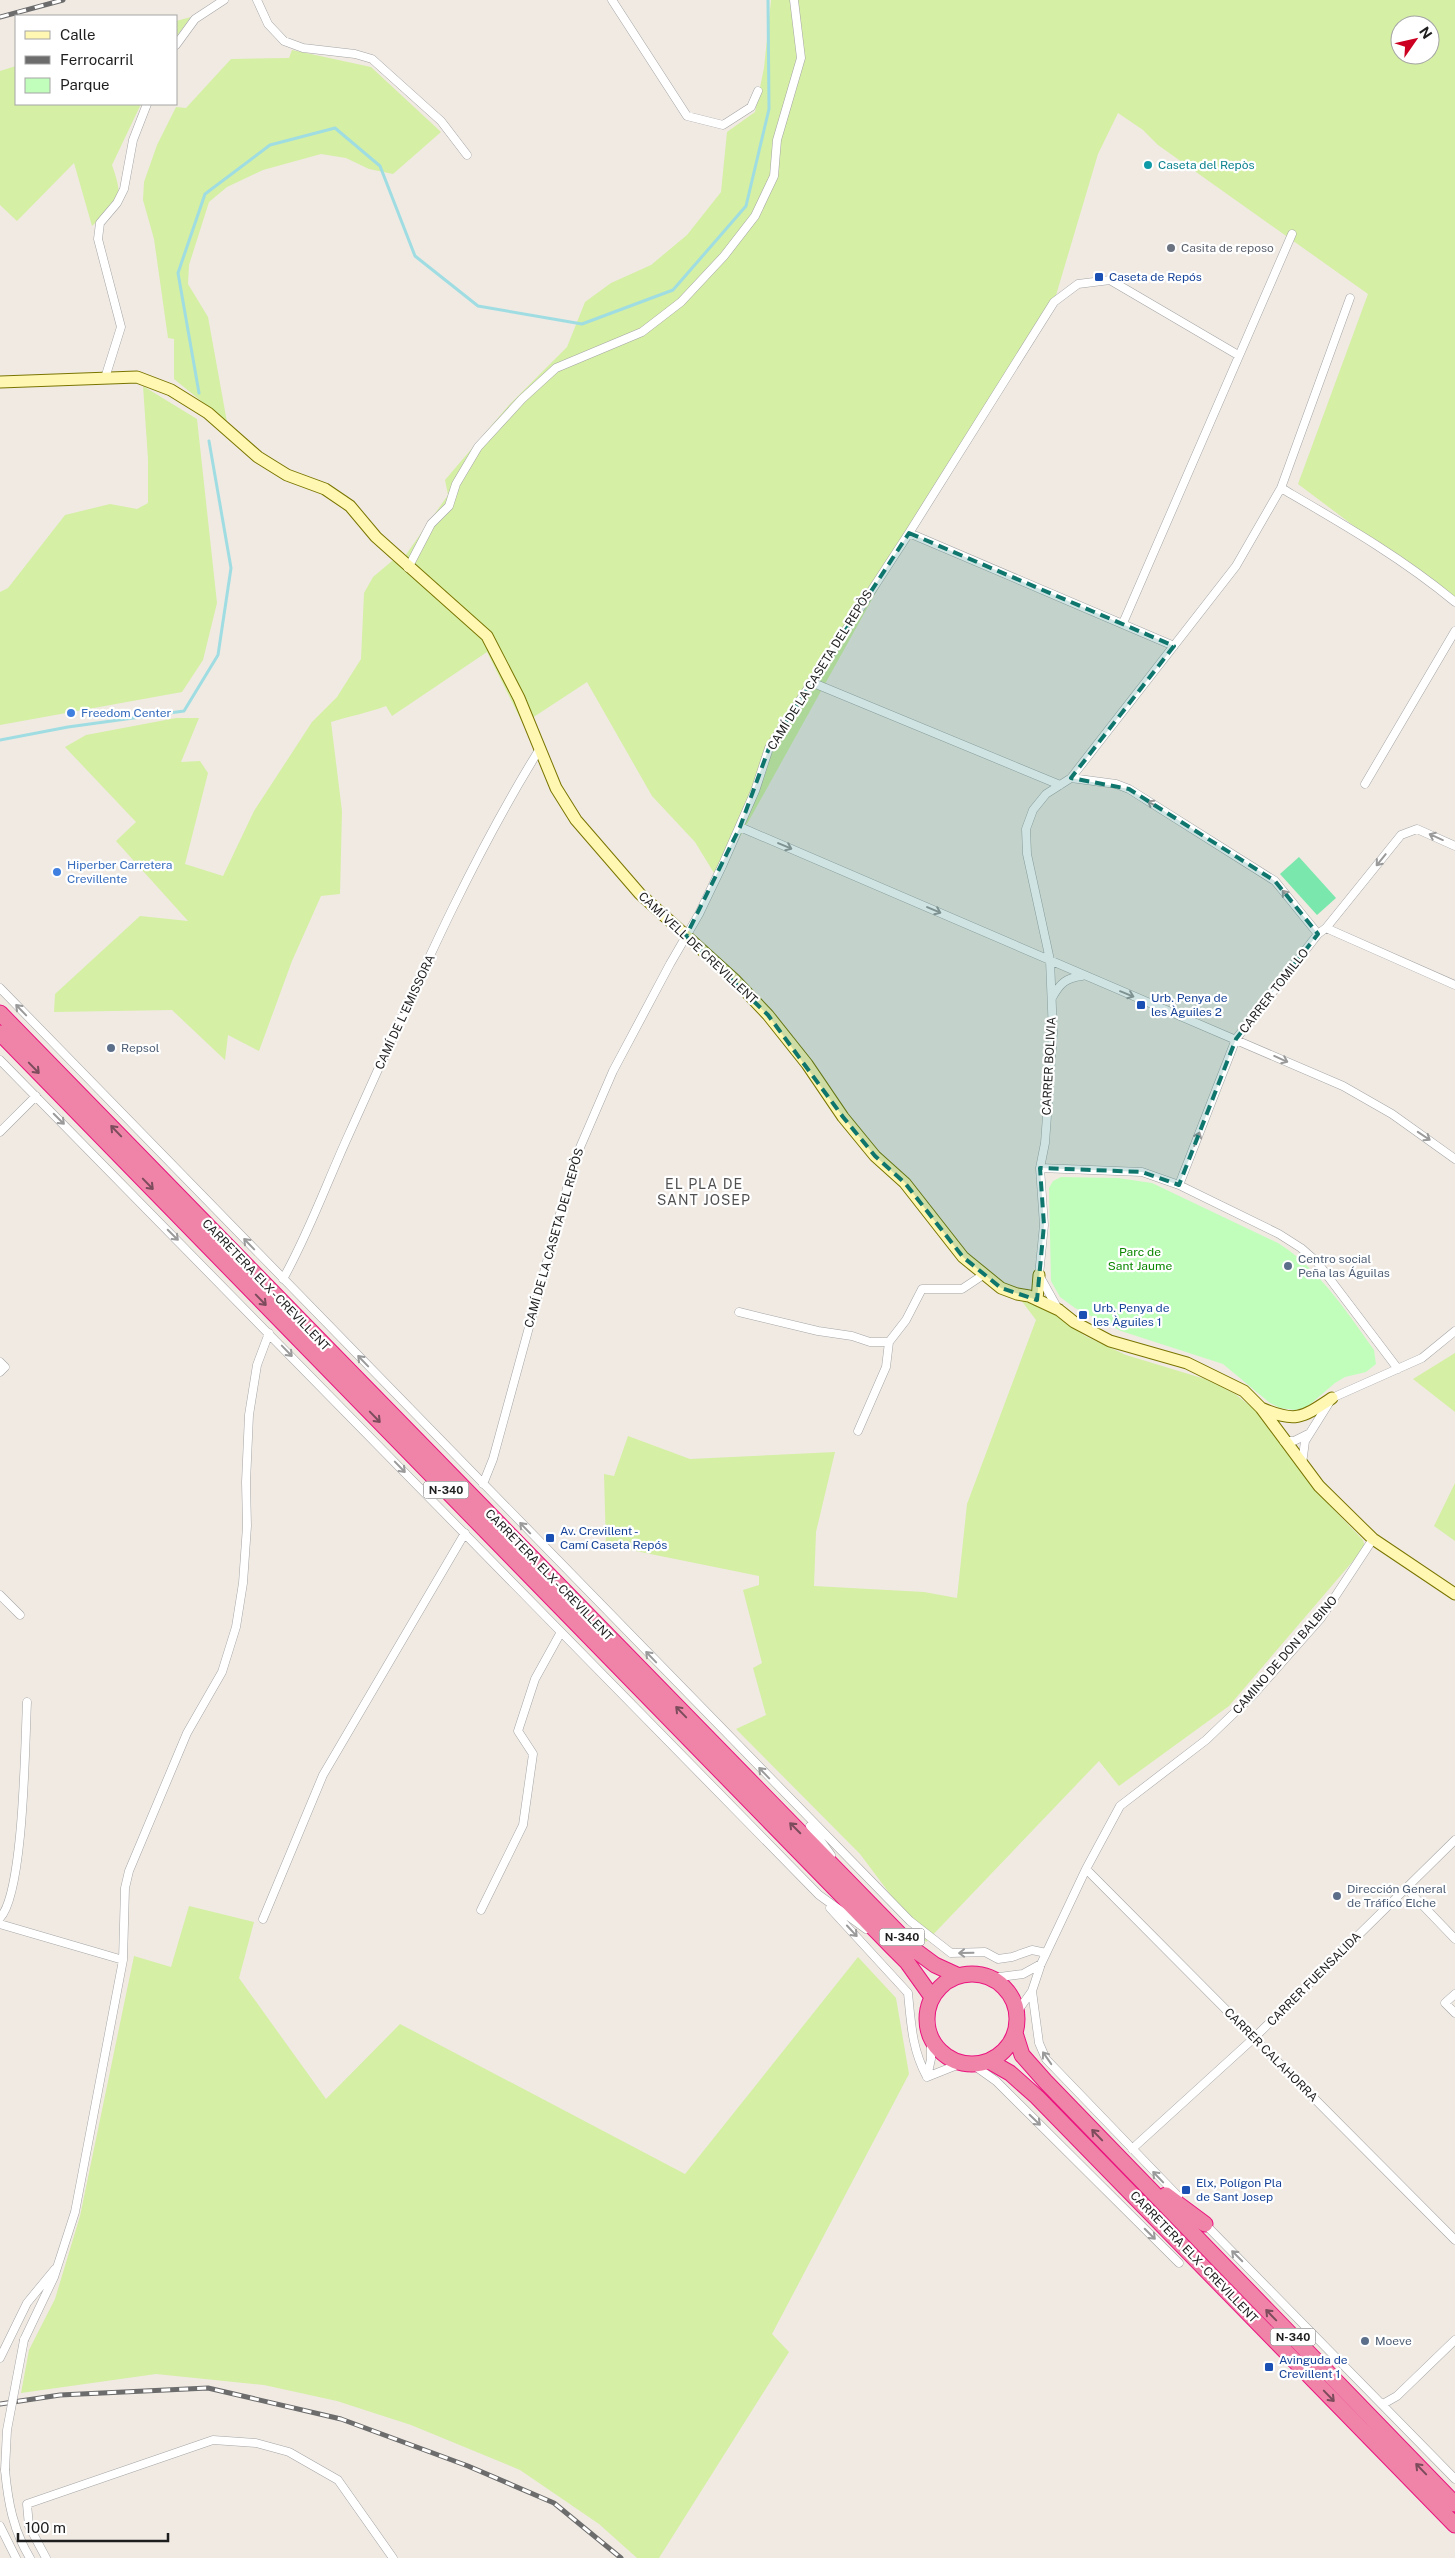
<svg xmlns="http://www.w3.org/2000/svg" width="1455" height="2558" font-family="'Public Sans',sans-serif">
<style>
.grass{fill:#d5efa4;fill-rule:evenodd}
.park{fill:#c1febc}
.pitch{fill:#7ae7ac}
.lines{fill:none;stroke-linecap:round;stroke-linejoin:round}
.stream{stroke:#9fdde2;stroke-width:3}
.street-casing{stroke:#a5a5a5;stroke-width:9}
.secondary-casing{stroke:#7a7500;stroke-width:13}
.highway-casing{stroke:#eb147f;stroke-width:17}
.street{stroke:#fff;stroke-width:8}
.secondary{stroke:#fff7b2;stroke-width:11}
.highway{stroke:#ef84a8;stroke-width:15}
.rail-casing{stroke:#6c6c6c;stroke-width:5}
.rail{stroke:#fff;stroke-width:3;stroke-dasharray:9;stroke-linecap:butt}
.street-bridge-casing{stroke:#a5a5a5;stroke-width:9;stroke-linecap:butt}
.street-bridge{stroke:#fff;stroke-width:8}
.oneway{stroke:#9a9a9a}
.oneway2{stroke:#7c4c5c}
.marked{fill:#0f766e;fill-opacity:0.2;stroke:#0f766e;stroke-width:4;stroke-dasharray:10 6;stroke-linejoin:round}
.culture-dot{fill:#0f9aa8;stroke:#fff;stroke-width:2}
.worship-dot{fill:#6b7280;stroke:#fff;stroke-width:2}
.transit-dot{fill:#1a4fb4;stroke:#fff;stroke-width:2}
.shop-dot{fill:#3f7fe0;stroke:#fff;stroke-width:2}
.service-dot{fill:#5c6f8a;stroke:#fff;stroke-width:2}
.labels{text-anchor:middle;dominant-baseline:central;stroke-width:4.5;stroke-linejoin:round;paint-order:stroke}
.shield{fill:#fff;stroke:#626262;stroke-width:1}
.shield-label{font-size:11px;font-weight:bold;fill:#1e1e1e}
.culture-label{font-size:12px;fill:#0d838f;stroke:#fff;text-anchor:start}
.worship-label{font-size:12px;fill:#5b616d;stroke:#fff;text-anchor:start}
.transit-label{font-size:12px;fill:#164399;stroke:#fff;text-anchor:start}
.street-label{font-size:12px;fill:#1e1e1e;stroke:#fff}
.shop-label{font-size:12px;fill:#366cbe;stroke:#fff;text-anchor:start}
.service-label{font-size:12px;fill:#4e5e75;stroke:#fff;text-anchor:start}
.park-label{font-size:12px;fill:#0b8701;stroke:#fff}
.neighbourhood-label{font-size:14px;letter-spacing:1px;fill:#515151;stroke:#fff}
</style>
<rect width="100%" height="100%" fill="#f0eae3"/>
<path class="grass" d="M771,0H1455V602L1298,484L1368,294L1158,145L1143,130L1118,113L1098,154L1054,302L909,533L717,878L695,842L652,796L587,682L523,724L487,652L392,716L386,706C368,713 349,716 331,722L342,811L340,894L321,896L292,961L259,1051L228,1035L225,1060L172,1010L54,1012L55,994L140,916L188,921L116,841L136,822L65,747L86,735L176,718H199L181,762L200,761L208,773L185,864L223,876L254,811L312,722L337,697L361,659L364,593L373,577L392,561L405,556L448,495L445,480L509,405L567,347L585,302L611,283L651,265L687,235L721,192L727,132L755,112L764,68ZM1400,25H1430V55H1400Z
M191,17L176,37V21Z
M292,50L371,67L441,132L393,174L369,169L346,158L321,154L263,170L227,187L209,202L189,265L188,284L208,317L227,422L174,379V339L168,338L154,239L143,200L144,182L157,145L176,107L186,108L231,59L289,58Z
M16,66V104H141L112,165C125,202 119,202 92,226L74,163L17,221L0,205V71Z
M143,386L197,419L217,603L203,660L182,692L0,725V592L8,588L65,515L110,504L137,509L148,503V459Z
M1021,1300L1053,1313L1085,1336L1126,1355L1205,1379L1235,1394L1254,1409L1315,1490L1363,1540L1365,1547L1229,1706L1119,1786L1099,1761L926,1942L860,1854L736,1729L766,1715L753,1668L762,1663L743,1590L759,1585V1576L606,1545L604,1474L614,1476L628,1436L690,1459L835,1452L816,1532L814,1586L924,1592L957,1598L967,1504L1036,1320Z
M1455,1353V1412L1413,1379Z
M1455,1483V1541L1434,1526Z
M189,1906L254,1922L239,1978L326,2099L400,2024L685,2174L858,1957L896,1998L909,2074L772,2334L789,2352L659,2558H637L599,2524L520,2470L411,2425L337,2401L264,2385L156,2374L21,2393L29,2350L55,2299L80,2216L134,1956L171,1967Z"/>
<path class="park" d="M1061,1177L1118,1178L1152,1183L1278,1243C1318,1268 1347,1312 1374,1350L1376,1364L1366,1372L1345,1377L1335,1383L1307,1407L1295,1410L1280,1408L1270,1403L1223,1364L1121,1331L1075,1308L1060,1297L1051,1281L1049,1188L1053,1181Z"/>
<path class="pitch" d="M1299,857L1336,898L1317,915L1280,874Z"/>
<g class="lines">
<path class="stream" d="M199,393L178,273L205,194L270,145L335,128L380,166L415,256L478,306L582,324L673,290L746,206L769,109L768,0
M0,740L68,727L184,711L218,655L231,568L209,441"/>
<g class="street-casing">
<path id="street" d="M257,0L268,24L284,41L303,48L355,54L372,59L441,121L467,155
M612,0L687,116L723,125L751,107L758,91
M176,45L195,19L224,0
M105,378L121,327L98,239L100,223L117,203L124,189L133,140L147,104
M1281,488C1341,523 1401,557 1455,602
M909,533L1174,646
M408,568L431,524L449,506L456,484L478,447L522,399L556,368L642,332L681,302L724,256L755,216L774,176L777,140L801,58L794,0
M1123,623L1292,234
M811,682L1060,785
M1071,778L1116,784L1129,789L1275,881L1318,934
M1365,784L1455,631
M740,827L1343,1086L1392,1114L1455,1159
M1326,928L1455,985
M0,988L910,1921L951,1953L985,1952L998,1959L1012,1957L1032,1950L1046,1953
M1052,998C1060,983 1066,978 1082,976
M0,1060L819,1895L866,1929
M0,1132L36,1096
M1040,1168L1142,1172L1179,1185L1279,1234L1301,1248L1317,1262L1398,1369
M1179,1185L1236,1039L1318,934L1326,928L1401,835L1417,829L1455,846
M283,1279C309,1233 327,1182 349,1134C408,1004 464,871 539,750
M1058,1309L1039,1275L1044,1225L1040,1168L1045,1143L1053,1033L1050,960L1027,854L1026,829L1033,810L1046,794L1071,778L1236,566L1281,488L1350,298
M739,1312L818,1331L852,1336L870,1342H889L906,1320L922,1289H962L983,1275
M0,1362L5,1367L0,1372
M858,1431L886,1367L889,1342
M1284,1441H1294L1308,1434
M1302,1464L1305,1441L1332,1398L1422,1358L1455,1331
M483,1484L493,1459L575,1159L613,1071L670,964L699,914L723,864L755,791L769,748L909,533L1054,302L1078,284L1110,280L1238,355
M0,1595L20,1615
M810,1826L831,1855
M1086,1869L1455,2240
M1406,1888L1455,1939
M830,1908L908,1993C911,2023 912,2050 927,2077
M481,1910L523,1825L533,1754L518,1731L535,1679L561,1632
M0,1918C24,1893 25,1742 27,1702
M263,1919L323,1775L465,1533
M0,1924L123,1960
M992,1978L1023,1974L1041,1964
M1032,1991L1039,2043L1046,2059L1178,2196
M1455,1994L1445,2003L1455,2013
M1017,2012L1032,1991L1041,1964L1086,1869L1120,1806L1206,1740L1253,1695L1321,1618L1373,1539
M972,2064L996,2081L1179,2263
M927,2077L931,2059V2038
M927,2077L962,2063
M1132,2149L1254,2038L1455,1840
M1203,2222L1455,2479
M24,2340L54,2277L75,2212L123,1960L125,1888L129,1871L187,1733L222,1672L236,1627L243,1583L247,1526L246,1482L249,1415L257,1365L269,1333
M0,2358L27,2303L55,2269
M1383,2404L1397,2396L1455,2340
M5,2470C8,2502 13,2530 30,2558
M0,2526L16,2558
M46,2558L29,2526L27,2504L213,2440L256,2443L289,2452L338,2480L393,2558"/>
</g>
<g class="secondary-casing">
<path id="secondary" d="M0,382L137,377L171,390L208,413L258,457L287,475L325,489L350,506L376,537L487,636L519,698L556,788L576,820L640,894L734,979L768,1015L807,1064L843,1117L875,1156L905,1183L963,1257L1001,1288L1017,1294L1029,1296L1059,1310L1074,1322L1110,1341L1187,1363L1244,1391L1261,1408L1319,1486L1373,1539L1455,1594
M1037,1300L1039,1275
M1261,1408C1296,1423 1302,1418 1332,1398"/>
</g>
<g class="highway-casing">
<path id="highway" d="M0,1013L916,1951L935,1965L959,1976
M0,1033L892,1947L907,1962L932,1997
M927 2019a45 45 0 1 1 90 0a45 45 0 1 1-90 0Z
M1015,2033L1022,2055L1045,2081L1455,2504
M989,2061L1010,2073L1037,2097L1455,2525
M1166,2195L1205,2224"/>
</g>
<use href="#street" class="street"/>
<use href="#secondary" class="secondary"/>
<use href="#highway" class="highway"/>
<g class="rail-casing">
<path id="rail" d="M0,17L63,0
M0,2404L60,2395L208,2388L341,2419L468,2466L554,2503L621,2558"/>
</g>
<use href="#rail" class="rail"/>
<g class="street-bridge-casing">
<path id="street-bridge" d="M5,2470L7,2430L24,2340"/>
</g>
<use href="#street-bridge" class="street-bridge"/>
</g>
<defs><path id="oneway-shaft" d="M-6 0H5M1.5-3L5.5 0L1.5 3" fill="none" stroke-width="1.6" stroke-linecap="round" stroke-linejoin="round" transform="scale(1.25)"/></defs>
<g class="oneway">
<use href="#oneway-shaft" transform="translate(1154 805) rotate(-148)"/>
<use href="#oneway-shaft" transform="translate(1436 837) rotate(-156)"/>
<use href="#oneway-shaft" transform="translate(785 846) rotate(23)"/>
<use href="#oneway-shaft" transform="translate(1381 860) rotate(129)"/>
<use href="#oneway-shaft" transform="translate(1287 896) rotate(-129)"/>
<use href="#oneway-shaft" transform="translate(934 910) rotate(23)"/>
<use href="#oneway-shaft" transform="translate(1127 994) rotate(22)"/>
<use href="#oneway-shaft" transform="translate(21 1010) rotate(-134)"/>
<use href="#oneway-shaft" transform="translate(1281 1059) rotate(24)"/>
<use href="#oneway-shaft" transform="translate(59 1119) rotate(45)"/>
<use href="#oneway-shaft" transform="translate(1424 1136) rotate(34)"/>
<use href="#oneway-shaft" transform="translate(1197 1139) rotate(-69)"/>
<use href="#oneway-shaft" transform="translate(173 1235) rotate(45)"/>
<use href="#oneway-shaft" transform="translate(249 1244) rotate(-134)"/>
<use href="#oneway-shaft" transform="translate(287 1351) rotate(46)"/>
<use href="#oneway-shaft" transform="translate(363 1361) rotate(-134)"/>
<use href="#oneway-shaft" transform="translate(400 1467) rotate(46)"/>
<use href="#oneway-shaft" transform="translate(525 1528) rotate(-134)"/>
<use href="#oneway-shaft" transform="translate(651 1657) rotate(-134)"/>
<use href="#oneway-shaft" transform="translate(764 1773) rotate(-134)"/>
<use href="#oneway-shaft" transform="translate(852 1931) rotate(47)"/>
<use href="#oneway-shaft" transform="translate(966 1953) rotate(179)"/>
<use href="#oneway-shaft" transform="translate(1047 2058) rotate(-125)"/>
<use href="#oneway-shaft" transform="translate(1035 2120) rotate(44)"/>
<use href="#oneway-shaft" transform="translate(1158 2177) rotate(-134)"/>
<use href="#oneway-shaft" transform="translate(1150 2234) rotate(45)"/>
<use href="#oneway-shaft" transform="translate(1237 2256) rotate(-135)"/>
</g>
<g class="oneway2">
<use href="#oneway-shaft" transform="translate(34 1068) rotate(46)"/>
<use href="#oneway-shaft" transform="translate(116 1131) rotate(-134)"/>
<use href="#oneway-shaft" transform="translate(148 1184) rotate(46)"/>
<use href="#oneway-shaft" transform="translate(261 1300) rotate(46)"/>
<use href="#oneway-shaft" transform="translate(375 1417) rotate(46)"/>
<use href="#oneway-shaft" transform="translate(681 1712) rotate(-134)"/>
<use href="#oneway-shaft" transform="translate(795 1828) rotate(-135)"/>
<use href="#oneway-shaft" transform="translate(1097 2135) rotate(-134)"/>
<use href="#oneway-shaft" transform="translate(1271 2315) rotate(-134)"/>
<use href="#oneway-shaft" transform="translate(1329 2396) rotate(46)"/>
<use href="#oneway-shaft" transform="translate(1421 2469) rotate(-134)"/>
</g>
<path class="marked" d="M909,533L1174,646L1071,778L1129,789L1275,881L1318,934L1236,1039L1179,1185L1142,1172L1040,1168L1044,1225L1037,1300L1001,1288L963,1257L905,1183L875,1156L843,1117L768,1015L686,936L740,827L769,748Z"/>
<circle class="culture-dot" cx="1148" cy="165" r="5"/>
<circle class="worship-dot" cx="1171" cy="248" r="5"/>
<g class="transit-dot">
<rect x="1094" y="272" width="10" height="10" rx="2.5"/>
<rect x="1136" y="1000" width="10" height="10" rx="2.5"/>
<rect x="1078" y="1310" width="10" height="10" rx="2.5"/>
<rect x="545" y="1533" width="10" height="10" rx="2.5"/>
<rect x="1181" y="2185" width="10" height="10" rx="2.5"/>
<rect x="1264" y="2362" width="10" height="10" rx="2.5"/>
</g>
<g class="shop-dot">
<circle cx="71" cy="713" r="5"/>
<circle cx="57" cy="872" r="5"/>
</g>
<g class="service-dot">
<circle cx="111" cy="1048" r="5"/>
<circle cx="1288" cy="1266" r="5"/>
<circle cx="1337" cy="1896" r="5"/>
<circle cx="1365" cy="2341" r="5"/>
</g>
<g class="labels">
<g class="shield">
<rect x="423.5" y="1481.5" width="45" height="17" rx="4"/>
<rect x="879.5" y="1928.5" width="45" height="17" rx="4"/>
<rect x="1270.5" y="2328.5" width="45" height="17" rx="4"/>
</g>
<g class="shield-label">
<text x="446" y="1490">N-340</text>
<text x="902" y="1937">N-340</text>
<text x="1293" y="2337">N-340</text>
</g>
<g class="culture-label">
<text x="1158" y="165">Caseta del Repòs</text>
</g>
<g class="worship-label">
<text x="1181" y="248">Casita de reposo</text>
</g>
<g class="transit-label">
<text x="1109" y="277">Caseta de Repós</text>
<text x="1151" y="998">Urb. Penya de<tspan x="1151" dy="14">les Àguiles 2</tspan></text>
<text x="1093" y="1308">Urb. Penya de<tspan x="1093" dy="14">les Àguiles 1</tspan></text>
<text x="560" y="1531">Av. Crevillent -<tspan x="560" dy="14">Camí Caseta Repós</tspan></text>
<text x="1196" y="2183">Elx, Polígon Pla<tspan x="1196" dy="14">de Sant Josep</tspan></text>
<text x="1279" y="2360">Avinguda de<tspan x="1279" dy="14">Crevillent 1</tspan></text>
</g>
<g class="street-label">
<text transform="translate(820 670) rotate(-58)">CAMÍ DE LA CASETA DEL REPÒS</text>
<text transform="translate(698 948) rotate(43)">CAMÍ VELL DE CREVILLENT</text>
<text transform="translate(1274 991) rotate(-52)">CARRER TOMILLO</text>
<text transform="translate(405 1012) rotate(-65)">CAMÍ DE L'EMISSORA</text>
<text transform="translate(1049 1066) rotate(-87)">CARRER BOLIVIA</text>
<text transform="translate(554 1238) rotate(-74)">CAMÍ DE LA CASETA DEL REPÒS</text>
<text transform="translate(266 1285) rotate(46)">CARRETERA ELX - CREVILLENT</text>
<text transform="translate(549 1575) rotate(46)">CARRETERA ELX - CREVILLENT</text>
<text transform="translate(1285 1655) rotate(-49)">CAMINO DE DON BALBINO</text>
<text transform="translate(1314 1979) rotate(-45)">CARRER FUENSALIDA</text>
<text transform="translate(1271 2055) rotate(45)">CARRER CALAHORRA</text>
<text transform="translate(1194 2257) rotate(46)">CARRETERA ELX - CREVILLENT</text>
</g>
<g class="shop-label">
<text x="81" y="713">Freedom Center</text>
<text x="67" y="865">Hiperber Carretera<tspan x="67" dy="14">Crevillente</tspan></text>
</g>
<g class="service-label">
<text x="121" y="1048">Repsol</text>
<text x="1298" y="1259">Centro social<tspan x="1298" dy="14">Peña las Águilas</tspan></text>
<text x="1347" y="1889">Dirección General<tspan x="1347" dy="14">de Tráfico Elche</tspan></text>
<text x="1375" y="2341">Moeve</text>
</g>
<g class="park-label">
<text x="1140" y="1252">Parc de<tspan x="1140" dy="14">Sant Jaume</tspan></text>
</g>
<g class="neighbourhood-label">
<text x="704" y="1184">EL PLA DE<tspan x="704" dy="16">SANT JOSEP</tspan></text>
</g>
</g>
<rect x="15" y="15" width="162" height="90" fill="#ffffff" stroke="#a5a5a5"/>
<rect x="25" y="31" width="25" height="8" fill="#fff7b2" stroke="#a5a5a5"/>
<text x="60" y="40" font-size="15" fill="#1e1e1e">Calle</text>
<rect x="25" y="56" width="25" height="8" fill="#6c6c6c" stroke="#a5a5a5"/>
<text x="60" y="65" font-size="15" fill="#1e1e1e">Ferrocarril</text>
<rect x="25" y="78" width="25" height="15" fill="#c1febc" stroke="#a5a5a5"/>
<text x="60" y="90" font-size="15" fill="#1e1e1e">Parque</text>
<g transform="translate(1415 40) rotate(56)"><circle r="24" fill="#ffffff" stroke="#a5a5a5"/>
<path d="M0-4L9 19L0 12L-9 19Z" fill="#cc0020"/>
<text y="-8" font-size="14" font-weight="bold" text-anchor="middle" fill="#1e1e1e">N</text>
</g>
<path d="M18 2533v8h150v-8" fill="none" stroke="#1e1e1e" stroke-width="2.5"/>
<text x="25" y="2533" font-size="15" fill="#1e1e1e" stroke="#ffffff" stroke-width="4" paint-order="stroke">100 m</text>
</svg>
